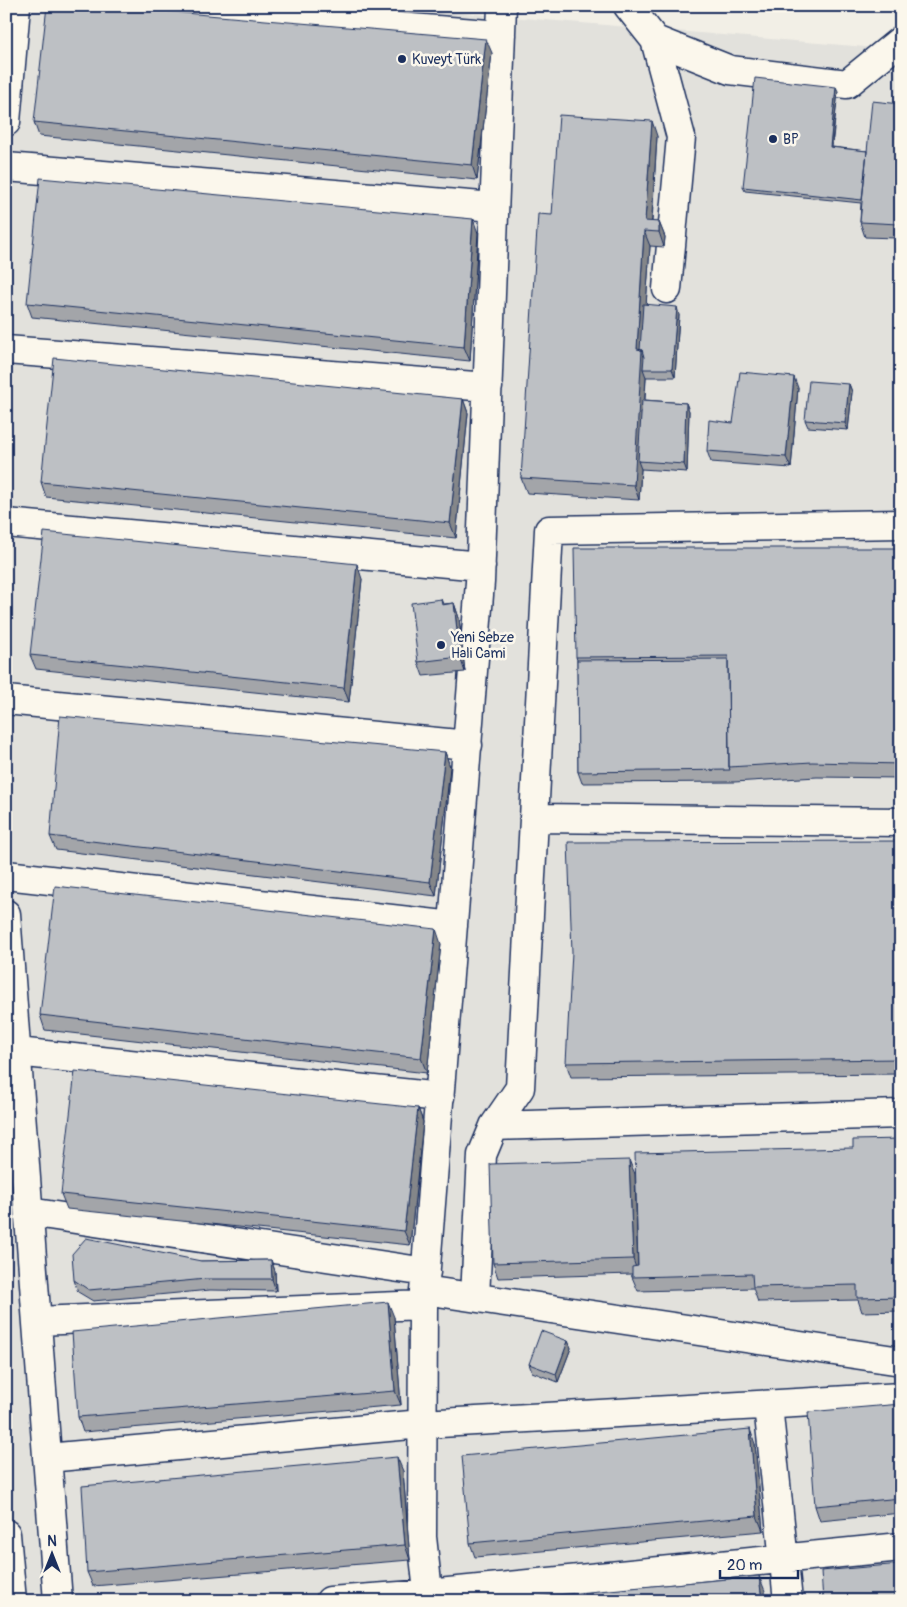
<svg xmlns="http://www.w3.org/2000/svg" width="907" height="1607" font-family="Pangolin,sans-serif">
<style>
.built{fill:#e2e1dc}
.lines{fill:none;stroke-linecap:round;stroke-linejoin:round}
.minor-casing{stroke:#1b2f5e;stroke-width:31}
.major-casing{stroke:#1b2f5e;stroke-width:31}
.minor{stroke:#fbf7ec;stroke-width:28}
.major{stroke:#fbf7ec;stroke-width:28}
.wall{fill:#a3a5a9;stroke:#1b2f5e}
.shaded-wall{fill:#848689;stroke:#1b2f5e}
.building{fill:#bdc0c4;stroke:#1b2f5e}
.poi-dot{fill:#1b2f5e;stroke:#fbf7ec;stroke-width:2}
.labels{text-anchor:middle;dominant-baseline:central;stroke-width:5;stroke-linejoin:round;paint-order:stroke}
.poi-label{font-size:14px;fill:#1b2f5e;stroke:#fbf7ec;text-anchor:start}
</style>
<rect width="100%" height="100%" fill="#f2efe6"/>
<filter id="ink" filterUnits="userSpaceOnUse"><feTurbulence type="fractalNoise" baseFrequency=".02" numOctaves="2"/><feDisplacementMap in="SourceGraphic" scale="10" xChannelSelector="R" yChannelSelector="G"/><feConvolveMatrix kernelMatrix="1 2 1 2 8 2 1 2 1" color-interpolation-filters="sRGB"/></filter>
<g filter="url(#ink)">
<path class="built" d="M6,6H381L901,50V1601H6Z"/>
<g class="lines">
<g class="minor-casing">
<path id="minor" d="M127,6L501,35
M628,6L655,40L730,70L847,84L901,40
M655,40L681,137L667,289
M6,122L16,6
M6,167L494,207
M6,350L488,387
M6,523L481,566
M6,700L468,745
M534,818L901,822
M6,875L453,926
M6,914L58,1601
M17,1052L440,1097
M494,1126L901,1114
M29,1212L426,1272
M424,1290L901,1361
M475,1297L482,1155L494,1126L520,1088L549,530L901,524
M37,1321L423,1305
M768,1405L788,1601
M47,1458L422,1424L901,1397
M330,1601L428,1594L901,1547
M429,1601L422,1537L423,1305L480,582L502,6"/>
</g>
<g class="major-casing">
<path id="major" d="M6,1534L12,1601"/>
</g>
<use href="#minor" class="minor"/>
<use href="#major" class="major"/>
</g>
<path class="wall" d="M492,53L477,180L39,136L34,122Z
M838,91L832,147L867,151L901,104V251L896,238L865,237L860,222L861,203L745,191L743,187Z
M657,136L652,222H659L665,237L664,247L650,246L646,305L679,315L675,377H646L645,400L686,403L689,411L687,472L641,469L639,500L527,493L521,478L552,215Z
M478,233L470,361L32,317L27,303Z
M849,384L852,392L848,430L808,427L805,420Z
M798,388L791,468L711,462L707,451L733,423Z
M463,399L468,413L456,538L46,497L41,482Z
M901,548V778L817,777L734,782L582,783L578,772L577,660L576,657Z
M362,579L349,702L36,669L30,655Z
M441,599L443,604L454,603L459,618L465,672L423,676L418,662Z
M445,752L450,767L436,896L56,850L50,836Z
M901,841V1074L571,1077L566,1063Z
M441,944L427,1073L45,1030L40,1015Z
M418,1108L423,1122L410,1245L67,1209L61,1194Z
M901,1139V1311L862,1312L858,1300L758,1302L753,1288L638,1291L632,1277V1274L498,1278L493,1263L635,1174L638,1266L853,1148Z
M271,1260L275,1271L276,1291L210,1290L93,1301L78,1292L74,1280L201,1261Z
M394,1317L401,1405L83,1432L78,1417Z
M568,1341L571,1348L558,1382L532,1372L529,1364Z
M901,1404V1513L820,1521L815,1506Z
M755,1444L763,1531L475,1557L470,1543Z
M403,1471L410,1560L93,1586L87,1572Z"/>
<path class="shaded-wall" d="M486,39L492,53L477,180L472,165Z
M836,87L838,91L831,151L830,147Z
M652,121L657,136L651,232L645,221Z
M473,219L478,233L470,361L464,347Z
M659,222L665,237L664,247L659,232Z
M644,231L650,246L643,352L647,364L643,369L646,377L641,461H638L641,469L639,500L634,485L637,349Z
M677,307L679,315L675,377L672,369Z
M794,377L798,388L791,468L786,457Z
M849,384L852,392L848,430L845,423Z
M463,399L468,413L456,538L450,523Z
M686,403L689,411L687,472L684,464Z
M357,564L362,579L349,702L344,688Z
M454,603L459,618L465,672L460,657Z
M445,752L450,767L436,896L430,882Z
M436,929L441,944L427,1073L421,1058Z
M418,1108L423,1122L410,1245L404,1231Z
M629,1160L635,1174L638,1274L633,1259Z
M271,1260L275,1271L276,1291L272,1279Z
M388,1302L394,1317L401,1405L395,1391Z
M568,1341L571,1348L558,1382L556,1374Z
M750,1429L755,1444L763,1531L757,1516Z
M397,1457L403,1471L410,1560L405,1545Z
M759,1576L765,1591L766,1601H762Z"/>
<path class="building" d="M47,6H103L486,39L472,165L34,122Z
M755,78L836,87L830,147L867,151L862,200L743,187Z
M872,101L901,104V238H896L898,224L860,222Z
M559,115L652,121L645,221L659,222V232L644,231L637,349L642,350L634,485L521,478L538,214L552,215Z
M40,178L473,219L464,347L27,303Z
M643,304L677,307L672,369H643L644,357L642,350H640Z
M54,358L463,399L450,523L41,482Z
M740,372L794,377L786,457L707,451L709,420L733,423Z
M809,381L849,384L845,423L805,420Z
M642,400L686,403L684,464L638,461Z
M44,532L357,564L344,688L30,655Z
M574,548H901V764L812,762L729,767L728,656L576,657Z
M441,599L442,605L454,603L460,657L418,662L411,603Z
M728,659L729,767L730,770L578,772L577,660Z
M60,716L445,752L430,882L50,836Z
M901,841V1059L566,1063L572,952L568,842Z
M55,886L436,929L421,1058L40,1015Z
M75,1071L418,1108L404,1231L61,1194Z
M901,1139V1297L857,1298V1285L753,1287L752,1274L632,1277V1267L638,1266L635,1153L853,1148V1140Z
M629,1160L633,1259L493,1263L490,1164Z
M86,1238L201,1261L271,1260L272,1279H206L89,1290L74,1280L72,1254Z
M388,1302L395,1391L78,1417L72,1332Z
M541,1331L568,1341L556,1374L529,1364Z
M901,1404V1498L815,1506L808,1412Z
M750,1429L757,1516L470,1543L462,1456Z
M397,1457L405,1545L87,1572L82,1486Z
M901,1564V1601H823L821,1571Z
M759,1576L762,1601H492Z"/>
</g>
<g class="poi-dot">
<circle cx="402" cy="59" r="5"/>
<circle cx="773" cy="139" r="5"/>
<circle cx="441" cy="645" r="5"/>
</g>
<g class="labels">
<g class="poi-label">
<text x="412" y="59">Kuveyt Türk</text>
<text x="783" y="139">BP</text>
<text x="451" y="637">Yeni Sebze<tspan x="451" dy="16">Hali Cami</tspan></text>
</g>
</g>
<rect width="907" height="1607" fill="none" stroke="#fbf7ec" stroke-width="25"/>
<rect x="12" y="12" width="882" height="1582" fill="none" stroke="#1b2f5e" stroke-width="2" filter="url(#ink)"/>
<g transform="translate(52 1554)" stroke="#fbf7ec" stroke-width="4" paint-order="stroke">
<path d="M0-4L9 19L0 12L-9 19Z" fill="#1b2f5e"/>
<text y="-8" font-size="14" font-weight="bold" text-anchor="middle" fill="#1b2f5e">N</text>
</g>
<path d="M720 1570v8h78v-8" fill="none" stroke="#1b2f5e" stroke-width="2.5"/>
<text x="727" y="1570" font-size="15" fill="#1b2f5e" stroke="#fbf7ec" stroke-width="4" paint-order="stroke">20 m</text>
</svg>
